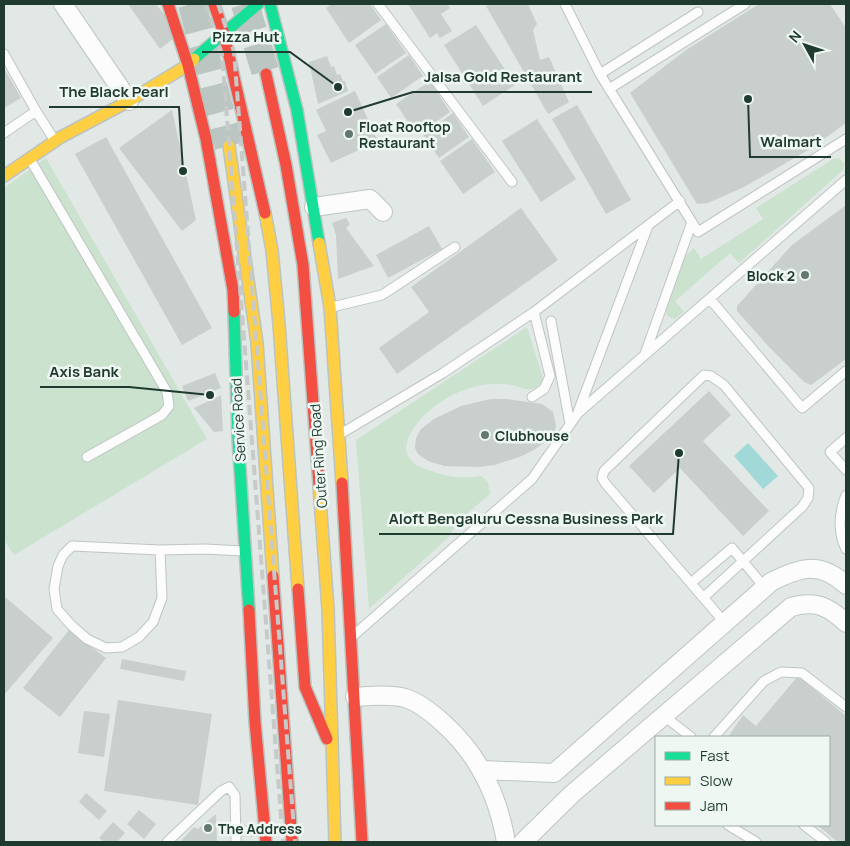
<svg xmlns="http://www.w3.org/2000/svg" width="850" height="846" font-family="Manrope,sans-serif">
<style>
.green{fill:#cae2ce}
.water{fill:#a0d9d8}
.building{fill:#c9cfcc}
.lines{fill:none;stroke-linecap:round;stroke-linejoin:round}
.highway-tunnel{stroke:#bbc5c1;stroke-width:28;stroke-dasharray:28 14;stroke-linecap:butt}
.lane-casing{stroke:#bfc5c2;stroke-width:11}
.street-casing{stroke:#bfc5c2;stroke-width:20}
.fast-casing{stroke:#bbc4c0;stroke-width:14}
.slow-casing{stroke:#bbc4c0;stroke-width:14}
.jam-casing{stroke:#bbc4c0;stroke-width:14}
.lane{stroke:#fbfcfb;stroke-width:9}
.street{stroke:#fbfcfb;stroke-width:18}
.fast{stroke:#16e098;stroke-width:11}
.slow{stroke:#ffcf43;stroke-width:11}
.jam{stroke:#f24e42;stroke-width:11}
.rail{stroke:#c6cac8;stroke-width:4;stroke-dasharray:10 5;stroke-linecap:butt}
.poi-dot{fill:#63786f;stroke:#eff7f2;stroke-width:2}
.labels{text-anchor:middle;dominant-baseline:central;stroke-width:5;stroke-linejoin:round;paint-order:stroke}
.poi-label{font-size:14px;font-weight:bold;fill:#1f3b30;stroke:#eff7f2;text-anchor:start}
.street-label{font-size:14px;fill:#1f3b30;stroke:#eff7f2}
.leader{fill:none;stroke:#1f3b30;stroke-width:2}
.callout-dot{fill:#1f3b30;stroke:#eff7f2;stroke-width:2}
.callout-label{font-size:15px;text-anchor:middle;font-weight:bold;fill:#1f3b30;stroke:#eff7f2;stroke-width:5;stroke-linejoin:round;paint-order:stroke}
</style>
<rect width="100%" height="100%" fill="#e2e8e5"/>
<path class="green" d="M46,158L207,439L14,555L4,540V188Z
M839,158L844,163L843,170L739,263L730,253L675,301L684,312L675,319L667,316L666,310L685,257L694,248L701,259L763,219L756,208L833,159Z
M527,327L544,381C540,385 536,388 531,389C523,390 514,384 505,384C478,382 451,392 430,410C409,429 390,458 428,470C447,477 461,479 481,476L488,482L490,494L457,522L449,537L369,609L356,440Z"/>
<path class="water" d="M748,443L778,476L763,489L734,456Z"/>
<path class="building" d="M128,4H156L166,17L173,39L160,49Z
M332,4H370L381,20L349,43L326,8Z
M408,4H447L450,8L441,14L452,31L440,38L437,33L430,38Z
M490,4H528L537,24L533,30L540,60L549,57L569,102L548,114L486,6Z
M759,4H830L846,28V123L810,149L744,187L708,203L697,204L630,93L686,50Z
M386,24L406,53L375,74L355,45Z
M476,25L515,85L483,106L444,45Z
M409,55L423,76L391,98L377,77Z
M327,56L331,67L334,66L337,75L340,74L343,81H345L348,91L318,104L309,62Z
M4,68L21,98L4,108Z
M430,81L450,112L417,135L396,104Z
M355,91L378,141L331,163L317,135L326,131L316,110Z
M577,105L631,200L606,214L552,119Z
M172,110L196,220L182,231L119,148Z
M453,113L469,137L439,158L423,134Z
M537,119L576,179L541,202L502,141Z
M106,137L212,328L182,345L75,154Z
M472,139L495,172L463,194L440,161Z
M846,205V359L811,385L804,382L770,348L737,311V306L792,245Z
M521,208L558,260L397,374L379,348L429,312L411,287Z
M346,218L350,224L346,228L374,266L338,279L336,235L332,223Z
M429,226L442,249L388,278L376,255Z
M215,373L221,388L188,401L182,386Z
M709,391L731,415L703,441L769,511L743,536L680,468L654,493L629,466Z
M221,395L223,431L214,432L194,408Z
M491,399H506L542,404L553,412L556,425L555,431L547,441L535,449L522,456L495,465L478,467L444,466L428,461L418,454L415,448L416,438L421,429L434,419L461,406Z
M4,596L53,638L4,695Z
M69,630L106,658L60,717L23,688Z
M122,659L186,671L184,681L120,669Z
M798,676L846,716V842H838L817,825H829V737H728L743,715L756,726Z
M118,700L212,714L198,805L104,791Z
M84,711L110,714L104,757L78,753Z
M86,793L107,811L99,820L79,802Z
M139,810L156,824L144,839L127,824Z
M216,814L217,842H180L194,827L198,829Z
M113,822L125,833L117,842H104L99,838Z"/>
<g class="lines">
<path class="highway-tunnel" d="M192,4L229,146
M245,4L266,74"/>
<g class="lane-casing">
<path id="lane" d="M378,4L512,182
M565,4L600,74L698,232L846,139
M4,54L36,111L4,133
M600,74L698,12
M609,89L745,4
M36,111L55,141
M31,161L167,392L169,406L162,415L87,457
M710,299L802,408L846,371
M332,307L382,295L455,247
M551,321L570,424
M645,354L692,222
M532,397L544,389L550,376L534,312
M578,412L648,226
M342,433L443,373L534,312L680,201
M846,438L830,452L846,470
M846,495C839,513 837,531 846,549
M160,550L162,598L153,622L139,637L122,647L106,648L87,639L71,625L57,609L54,589L58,566L63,555L72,546L160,550L204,549L243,551
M691,583L732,548L765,588
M704,597L802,507L808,498L809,488L724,385L711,376L704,375L604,471L602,478L605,483L725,623
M354,635L532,479L578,413L846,180
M664,716L691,737
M714,737L764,681L781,672L802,673L846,707
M728,825L756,842
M804,825L826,842
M236,831H264
M167,842L221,791L229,787L235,795L236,842"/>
</g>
<g class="street-casing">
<path id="street" d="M63,4L129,101
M314,207L370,199L383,212
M355,697C371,696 389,694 405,698C419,702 432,713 443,723C479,755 498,795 506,842
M483,770L554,773L771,582C800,567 820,561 846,585
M523,842L572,794L791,607C815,600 828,606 846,623"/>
</g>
<g class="fast-casing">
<path id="fast" d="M270,4L297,110L319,243
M194,59L258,4
M234,312L238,437L249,610"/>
</g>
<g class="slow-casing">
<path id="slow" d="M229,146L257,343L273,576
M4,176L61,137L129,101L188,65L194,59
M265,213L272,250L279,324L298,589
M319,243L330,307L342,483
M319,485L328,609L335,842"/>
</g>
<g class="jam-casing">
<path id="jam" d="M168,4L188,65L206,139L233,290L234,312
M214,4L224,34L265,213
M266,74L286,165L303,265L319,485
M342,483L362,842
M273,576L292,842
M298,589L305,687L327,739
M249,610L255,722L266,842"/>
</g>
<use href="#lane" class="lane"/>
<use href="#street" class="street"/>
<use href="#fast" class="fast"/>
<use href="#slow" class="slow"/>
<use href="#jam" class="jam"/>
<path class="rail" d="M205,4L222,54L283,842
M218,4L234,52L295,842"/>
</g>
<g class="poi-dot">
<circle cx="349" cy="134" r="5"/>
<circle cx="805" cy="275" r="5"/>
<circle cx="485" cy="435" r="5"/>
<circle cx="208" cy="828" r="5"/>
</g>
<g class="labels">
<g class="poi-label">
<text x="359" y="126">Float Rooftop<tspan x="359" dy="16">Restaurant</tspan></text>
<text x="795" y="275" text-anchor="end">Block 2</text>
<text x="495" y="435">Clubhouse</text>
<text x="218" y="828">The Address</text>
</g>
<g class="street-label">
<text transform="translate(238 420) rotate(-93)">Service Road</text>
<text transform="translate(318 456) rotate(-94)">Outer Ring Road</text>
</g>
</g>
<path class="leader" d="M338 87L290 52H202M348 112L413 92H592M183 171L179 107H49M748 99L750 157H831M210 395L129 387H40M679 453L673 534H379"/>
<g class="callout-dot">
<circle cx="338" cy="87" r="5"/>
<circle cx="348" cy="112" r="5"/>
<circle cx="183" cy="171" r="5"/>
<circle cx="748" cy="99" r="5"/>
<circle cx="210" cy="395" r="5"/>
<circle cx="679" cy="453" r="5"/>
</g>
<g class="callout-label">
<text x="246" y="42">Pizza Hut</text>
<text x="503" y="82">Jalsa Gold Restaurant</text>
<text x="114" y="97">The Black Pearl</text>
<text x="791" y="147">Walmart</text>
<text x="84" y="377">Axis Bank</text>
<text x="526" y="524">Aloft Bengaluru Cessna Business Park</text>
</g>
<rect width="850" height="846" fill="none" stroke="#1f3b30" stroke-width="10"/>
<rect x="655" y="736" width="175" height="90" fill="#eff7f2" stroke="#9caca4"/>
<rect x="665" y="752" width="25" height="8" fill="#16e098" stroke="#9caca4"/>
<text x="700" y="761" font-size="15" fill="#1f3b30">Fast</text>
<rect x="665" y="777" width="25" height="8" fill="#ffcf43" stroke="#9caca4"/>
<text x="700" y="786" font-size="15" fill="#1f3b30">Slow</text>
<rect x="665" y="802" width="25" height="8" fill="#f24e42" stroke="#9caca4"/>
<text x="700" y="811" font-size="15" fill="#1f3b30">Jam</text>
<g transform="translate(805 45) rotate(310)" stroke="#eff7f2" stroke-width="4" paint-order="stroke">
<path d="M0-4L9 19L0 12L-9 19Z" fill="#1f3b30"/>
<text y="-8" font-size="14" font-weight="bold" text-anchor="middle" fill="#1f3b30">N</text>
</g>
</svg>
